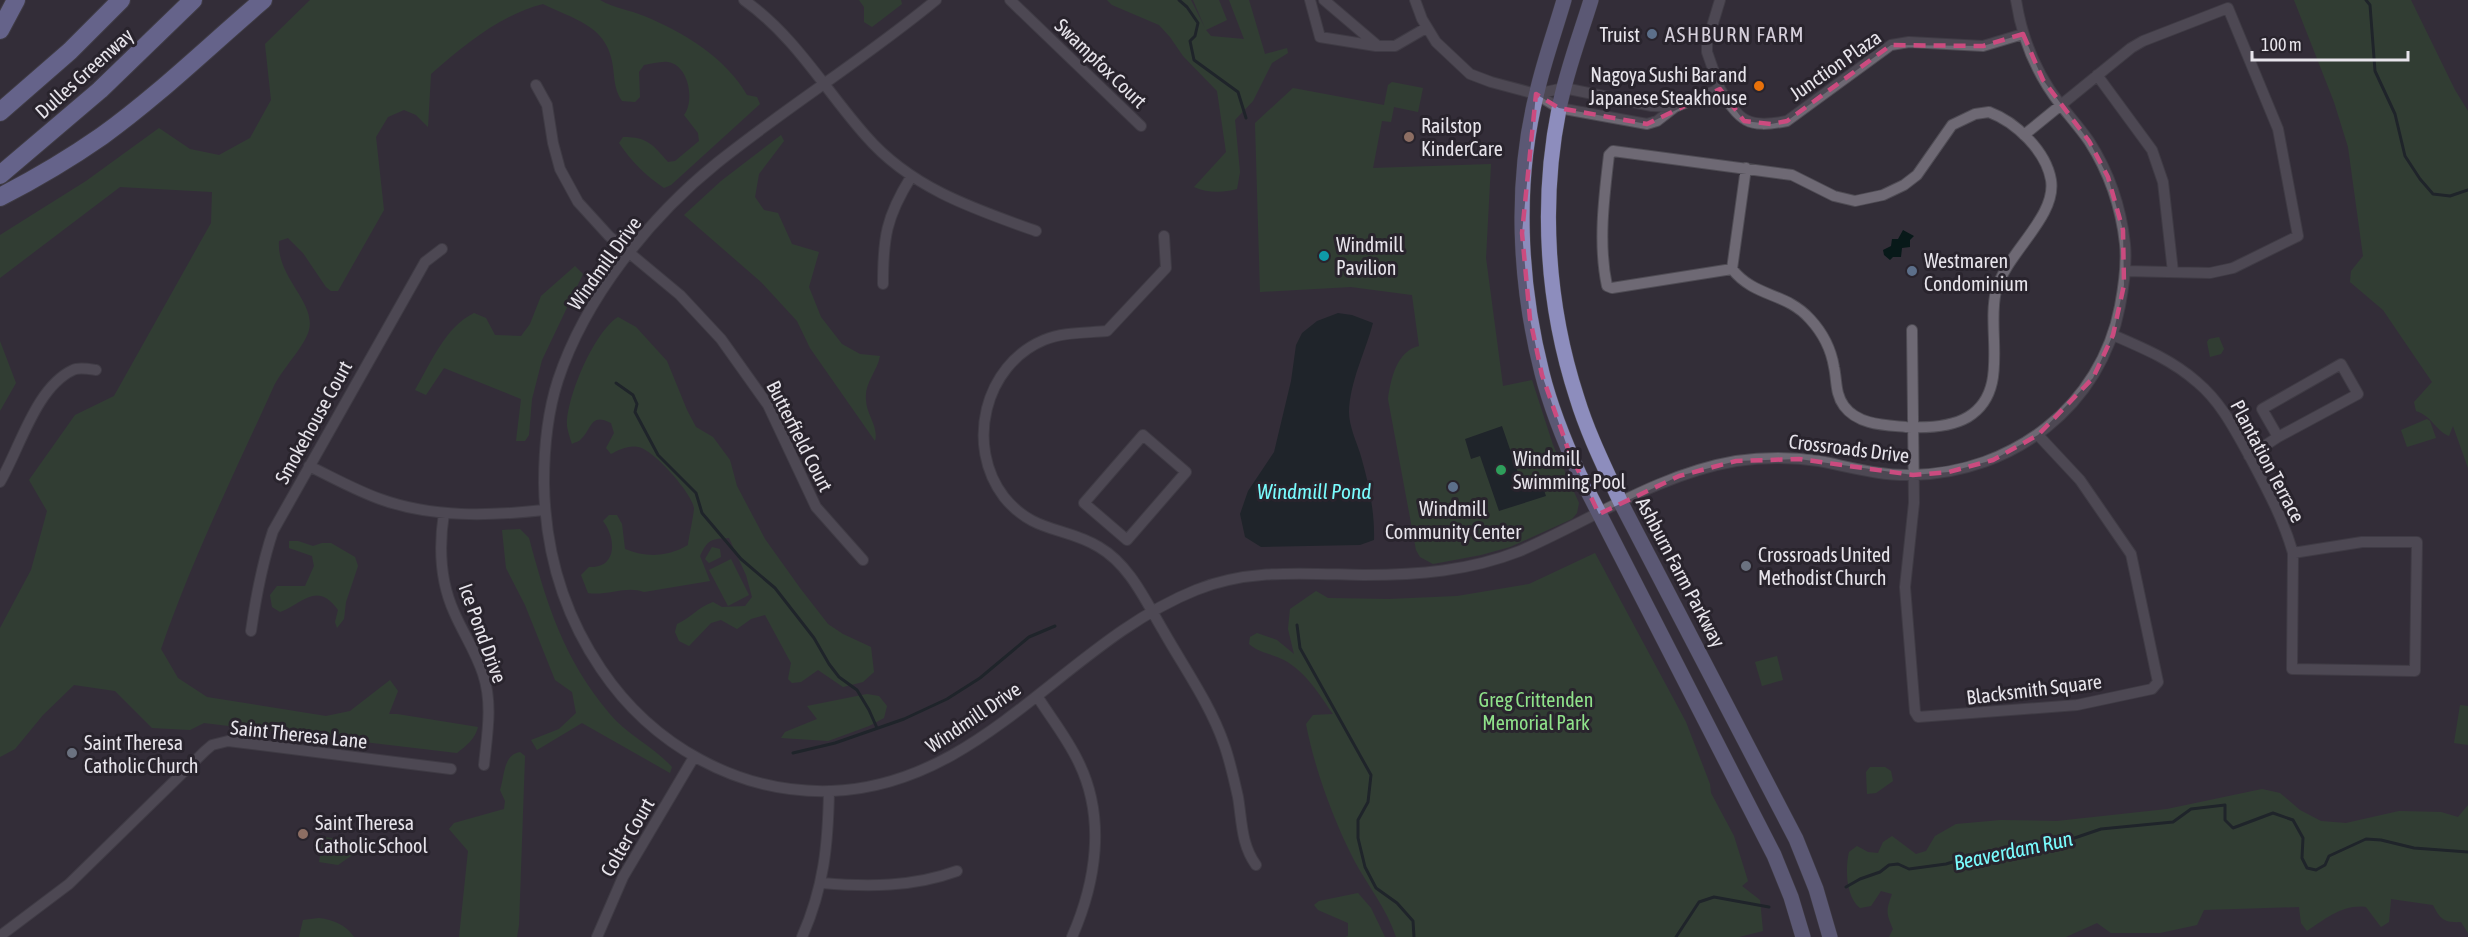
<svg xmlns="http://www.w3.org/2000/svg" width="2468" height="937" font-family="'Asap Condensed',sans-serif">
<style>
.green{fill:#30512e}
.water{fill:#081919}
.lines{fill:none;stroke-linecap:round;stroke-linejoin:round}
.stream{stroke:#081919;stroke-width:3}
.minor-casing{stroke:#4f4c54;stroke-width:12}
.primary-casing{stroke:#4f4c54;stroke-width:16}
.motorway-casing{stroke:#4f4c54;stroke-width:20}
.minor{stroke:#6e6974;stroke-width:10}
.primary{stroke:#8d8dbd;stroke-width:15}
.motorway{stroke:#a2a5ee;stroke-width:18}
.marked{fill:none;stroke:#cb4b7f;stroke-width:4.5;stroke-dasharray:12 8;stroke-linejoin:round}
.service-dot{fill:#5c6f8a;stroke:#29242d;stroke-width:2}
.food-dot{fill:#e8710a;stroke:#29242d;stroke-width:2}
.education-dot{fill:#8d6e63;stroke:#29242d;stroke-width:2}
.culture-dot{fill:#0f9aa8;stroke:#29242d;stroke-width:2}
.leisure-dot{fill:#2e9e5b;stroke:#29242d;stroke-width:2}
.worship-dot{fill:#6b7280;stroke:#29242d;stroke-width:2}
.labels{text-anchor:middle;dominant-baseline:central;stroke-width:6;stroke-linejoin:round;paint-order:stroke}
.poi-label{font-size:20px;fill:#e7e4eb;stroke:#29242d;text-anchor:start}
.street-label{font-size:20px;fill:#e7e4eb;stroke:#29242d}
.park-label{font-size:20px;fill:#8fe28a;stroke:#29242d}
.neighbourhood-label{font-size:21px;letter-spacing:1.5px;fill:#d5cfdb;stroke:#29242d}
.water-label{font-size:21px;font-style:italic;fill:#79fcfe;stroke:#29242d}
</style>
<rect width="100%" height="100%" fill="#332e38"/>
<path class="green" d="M310,0H600C613,8 630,10 644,16C683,32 725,57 747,95L757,97L760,104L671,185L664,188C646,176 631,161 619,143L623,137C648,137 653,145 668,162L675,161L699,141L698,133L684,115C695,101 689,65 668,62C661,61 651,64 644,65L639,72L640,97L635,102L622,101C613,88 615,76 612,61C605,25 573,19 543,4C500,15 464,45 431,74L428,127L416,115L404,110L388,117L376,137L384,210L338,291H331L326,287L303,253L288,238L279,241C276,277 316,302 309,330C305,346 281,370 273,388C234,474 192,559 161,649L178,678L207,697L326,716L350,711L390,680L398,691L389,714H397L478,727C475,739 466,746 457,753L204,723L190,730L152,728L115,691L74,685L43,715L15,749L0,757V628L31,570L47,511L29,480L75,415L114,396L211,223L212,192L120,187L0,278V235L86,181L159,128L190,149L219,155L250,138L271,100L265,44Z
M859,0H901L902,4L872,27L864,22V7Z
M1107,0H1191L1205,28L1193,0H1219L1227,20L1206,30L1211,36L1244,39L1229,0H1249L1265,54L1287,48L1288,53L1272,63L1253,101L1235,120L1240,172L1237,189C1222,193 1208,193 1194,187L1226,152L1217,91L1183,56L1170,37L1159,25L1112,5Z
M2294,0H2411L2455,90L2468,111V468L2453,426L2449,436C2435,430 2432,416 2416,411L2414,402L2432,382L2383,310L2350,282L2351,271L2363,256L2348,147L2334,102Z
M1392,82L1423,88L1418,112L1394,107L1391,122L1382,121L1373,168L1491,164L1486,258L1503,386L1532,380L1553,445L1579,503L1577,513L1572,519L1510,547L1481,555L1433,564L1420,557L1416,550L1388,399C1391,378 1397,351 1419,346L1412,295L1351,287L1260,292L1255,123L1293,88L1384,105L1388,85Z
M781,135L784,141L759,174L755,197L764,210L778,213L792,244L819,252L809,287L821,317L842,344L860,354L880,356C877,372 864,383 866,400C866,414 879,427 875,441L810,348L797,321L761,282L684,215L721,181Z
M575,266L583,274L542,360L532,399L529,435L525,441H516L521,399L444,368L426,395L415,390C431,363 445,327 474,313L486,318L495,335L521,336L530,324L541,296Z
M618,317L636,327L667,361L687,410L696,427L713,437L730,460L737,486L765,539L800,588L828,624L843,634L871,647L874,672L863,682L843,687L818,670L801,682L792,683L788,679L791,663L765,615L751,619L737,629L721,620L711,623L689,646L679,641L675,632L677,624C691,618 698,607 713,602L722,607L745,606L752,597L746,575L729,538C711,539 708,539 700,556L710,581L644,592C627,585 607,596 588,593L581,575L589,567C618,569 616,537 603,521L609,515H617L622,524L625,549C646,558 668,557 688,545C689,537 694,514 694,508C692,493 653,449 638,447C628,445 619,450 611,454L606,448L614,433L611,423C590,412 592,429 581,439C579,442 575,442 572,444C570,438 568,432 567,426C566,398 594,332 618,317Z
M2219,337L2224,349L2221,354L2210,357L2207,342L2209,339Z
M0,341L16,383L0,411Z
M2427,419L2430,421L2436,438L2407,447L2401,430Z
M520,529L529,538C547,605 563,658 609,713C627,735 654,747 672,767L670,773L582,723L537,750L531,740L559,729L576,713L572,692L555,680L525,605L506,568L502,530Z
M289,541H298L313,546L322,543H331L355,557L358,566L346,602L344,619L337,628L335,622L338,610C317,580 301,605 280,612L272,607L270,595L277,586H305L314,566L312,556L289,548Z
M712,547L720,549L721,557L709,563L705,559Z
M1595,553L1686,722L1710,784L1711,793L1734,836L1748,881L1742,886L1760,900L1763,931L1739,937H1396C1387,909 1368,886 1354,860C1333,819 1315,770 1306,724L1313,715L1333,714C1319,694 1306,672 1284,660C1273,654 1259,653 1249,644L1250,637L1257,633L1277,640L1294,654L1288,629L1290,609L1316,591L1328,598L1389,599L1457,596L1529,584Z
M731,559L749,595L728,606L709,570Z
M1777,656L1783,680L1762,686L1755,662Z
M867,694L879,696L887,706L884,718L869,726L828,741L781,738L785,732L817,719L807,706Z
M2460,705L2468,706V745L2454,743Z
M520,752L525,756L519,925L517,937H459L468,851L449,829L454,823L504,809L505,801L500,790C505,775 503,755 520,752Z
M1870,767H1885L1891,771L1893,781L1876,793L1867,794L1866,772Z
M2262,789L2280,793L2300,810L2321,821L2346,823L2399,811L2441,812L2458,817L2468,805V933L2461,922C2444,923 2440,919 2433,905L2391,899L2389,922L2381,927L2366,907C2343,904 2325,919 2307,931L2301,923L2299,907L2204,910L2197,925L2160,933H2111L2097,923L2066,937H1889L1893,929C1886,913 1886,911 1892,894L1881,891L1871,906L1860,908C1846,897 1845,869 1849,852L1857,846L1868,852L1878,853L1883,842L1892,836L1916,854L1926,851L1935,836L1956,824L2001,820L2057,821L2167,809Z
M323,837L358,841L363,846L362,852L351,856L338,865L319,862Z
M1358,893L1371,908L1385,937H1345L1348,936V923L1318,910L1314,905L1319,901Z
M319,918C333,920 345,924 354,937H299L303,920Z"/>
<path class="water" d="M1903,230L1914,236L1910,240V247L1902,248L1901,257H1893L1890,260L1884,255L1883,250L1891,246L1892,239H1898Z
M1338,313L1352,315L1373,323C1365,353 1350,381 1349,412C1349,425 1356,441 1360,453C1368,480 1375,511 1374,540L1360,545L1261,547L1245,537L1240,514L1248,491L1274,452L1291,381L1296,345L1302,333L1317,321Z
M1502,426L1523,487L1541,481L1546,496L1499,511L1480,456L1471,459L1465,439Z"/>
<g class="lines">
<path class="stream" d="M1179,0L1187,7L1198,23L1195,36L1190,41L1194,60L1238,92L1246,118
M2366,0L2370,5L2375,71L2395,114L2405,156L2420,179L2433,194L2450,196L2468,190
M616,383L633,395L637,404L635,412L658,455L696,493L702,513L741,559L775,588L814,638L829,664L839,677L857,690L869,710L877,728
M1297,625L1300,648L1371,775L1368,802L1358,820V838L1365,867L1376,888L1397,903L1413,921L1414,937
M793,753L835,743L904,719L947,699L980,678L1029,637L1055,626
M1846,887L1860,879L1880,872L1889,865L1898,864L1909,869L1946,864L1986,852L2027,845L2045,848L2101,829L2173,822L2191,809L2225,805V820L2233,828L2273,813L2293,820L2303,838L2302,858L2307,868L2316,870L2325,865L2329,856L2366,839L2381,840L2414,848L2468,852
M1676,937L1699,902L1714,897L1769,907"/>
<g class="minor-casing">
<path id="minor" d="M744,0C796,37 825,90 866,136C911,188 974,209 1036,231
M936,0C866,58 788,106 717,163C650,217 585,298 558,380C547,414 544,448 544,483C545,549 563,613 601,669C652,745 738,794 831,791C982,786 1066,642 1196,590C1251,568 1307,574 1364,575C1418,575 1469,571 1520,551C1591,520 1659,474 1736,461C1763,457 1792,457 1819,461C1850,467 1880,476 1912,475C2013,473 2101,406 2120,306C2124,285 2127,264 2125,244C2121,207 2109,172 2089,141C2080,128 2070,117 2060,104C2036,73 2022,39 2016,0
M1010,0L1141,126
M1310,0L1320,37L1376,46
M1324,0L1378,46H1395L1426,28
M1415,0L1422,19L1436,42L1470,74L1491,82L1536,94L1559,108L1647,124L1657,121L1675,107L1720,89L1707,52V43L1720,0
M2097,75L2152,150L2163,182L2173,272
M536,85L547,105L553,143L560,169L578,202L609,236L680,295L721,339L768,405L816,507L863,560
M1720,89C1740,121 1747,129 1787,121L1891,45L1909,42L1983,46L2023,34
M1536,94L1564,88L1652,106L1675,107
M1989,112C2016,122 2046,151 2051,180C2057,217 2006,253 1996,291C1986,332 2011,391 1968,417C1951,427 1925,428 1906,427C1885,425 1858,425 1844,406C1835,394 1837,380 1834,367C1831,349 1822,332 1810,319C1786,292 1755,298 1732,269L1612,288L1607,286C1598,244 1604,197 1609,155L1613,151L1792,175L1834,196L1855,201L1883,195L1904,185L1917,175L1952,125L1975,114Z
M2024,135L2131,48L2143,41L2228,8L2278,129L2298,236L2233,268L2210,273L2125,271
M1164,236L1166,268L1107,331C1086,333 1063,332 1044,340C984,365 965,446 1004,497C1034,534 1064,526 1099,547C1130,565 1146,602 1164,632C1185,669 1210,704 1224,744C1230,761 1234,779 1238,797C1242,821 1241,844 1256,865
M1732,269L1746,168
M883,284C883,238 886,217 911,177
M1912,330L1914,503L1905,587L1915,712L1918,717L2077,705L2152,689L2158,682L2131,554L2080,480L2038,435
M2113,335C2143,348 2172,360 2197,382C2221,402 2235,430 2250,457C2267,489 2283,518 2293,553
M2341,364L2358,394L2278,437L2262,409Z
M1143,435L1186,472L1127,540L1084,503Z
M2249,456L2278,437
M309,466C332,477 355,490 380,499C432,518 490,516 544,510
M0,482C20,448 36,387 73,370C79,367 89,369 96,370
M444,513C439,545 440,581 454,612C463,633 476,652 483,674C493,704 487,735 484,765
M2362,542H2417L2415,671L2292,669L2293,553Z
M251,631C256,596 262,564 273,531L425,262L442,249
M1037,696C1051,718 1068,739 1079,763C1106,819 1096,882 1072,937
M822,883C868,887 913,887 957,871
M0,936L69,884L205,751L212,745L228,741L451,769
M597,937L623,877L694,757
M802,937C824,887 828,845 829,791"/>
</g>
<g class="primary-casing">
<path id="primary" d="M1564,0C1555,31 1544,61 1537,92C1514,183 1519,283 1542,373C1551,409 1565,443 1580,476L1774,855L1791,897L1803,937
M1591,0C1580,36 1566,72 1559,109C1540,204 1547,306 1577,398C1588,434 1605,468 1621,503L1796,839L1816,889L1830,937"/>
</g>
<g class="motorway-casing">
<path id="motorway" d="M0,30L16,0
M0,112L70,51L121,0
M0,175L100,90L193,0
M0,197C35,179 69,159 102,136C159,95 210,45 263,0"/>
</g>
<use href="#minor" class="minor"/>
<use href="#primary" class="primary"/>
<use href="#motorway" class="motorway"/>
</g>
<path d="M0 0H2468V937H0ZM2023,34L2043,80L2089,141L2108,177L2123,230L2124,285L2113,335L2093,378L2038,435L1993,460L1949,472L1913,475L1799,459L1736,461L1679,476L1599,514L1568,449L1542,375L1530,319L1522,233L1536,94L1559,108L1647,124L1720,89L1744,121L1771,124L1787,121L1891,45L1983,46Z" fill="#332e38" fill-opacity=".55" fill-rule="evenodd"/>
<path class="marked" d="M2023,34L2043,80L2089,141L2108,177L2123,230L2124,285L2113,335L2093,378L2038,435L1993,460L1949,472L1913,475L1799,459L1736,461L1679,476L1599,514L1568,449L1542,375L1530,319L1522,233L1536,94L1559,108L1647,124L1720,89L1744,121L1771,124L1787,121L1891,45L1983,46Z"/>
<g class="service-dot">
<circle cx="1652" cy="34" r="6"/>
<circle cx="1912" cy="271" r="6"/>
<circle cx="1453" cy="487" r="6"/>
</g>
<circle class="food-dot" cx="1759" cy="86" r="6"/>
<g class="education-dot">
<circle cx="1409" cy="137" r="6"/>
<circle cx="303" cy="834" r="6"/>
</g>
<circle class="culture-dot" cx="1324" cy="256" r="6"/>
<circle class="leisure-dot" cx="1501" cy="470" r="6"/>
<g class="worship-dot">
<circle cx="1746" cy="566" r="6"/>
<circle cx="72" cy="753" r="6"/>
</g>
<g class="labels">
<g class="poi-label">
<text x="1640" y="34" text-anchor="end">Truist</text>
<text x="1747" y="74" text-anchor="end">Nagoya Sushi Bar and<tspan x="1747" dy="23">Japanese Steakhouse</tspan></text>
<text x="1421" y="125">Railstop<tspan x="1421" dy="23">KinderCare</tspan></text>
<text x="1336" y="244">Windmill<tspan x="1336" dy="23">Pavilion</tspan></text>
<text x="1924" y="260">Westmaren<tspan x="1924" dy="23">Condominium</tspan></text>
<text x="1513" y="458">Windmill<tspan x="1513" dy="23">Swimming Pool</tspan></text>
<text x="1453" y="508" text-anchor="middle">Windmill<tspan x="1453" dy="23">Community Center</tspan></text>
<text x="1758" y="554">Crossroads United<tspan x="1758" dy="23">Methodist Church</tspan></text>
<text x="84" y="742">Saint Theresa<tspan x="84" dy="23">Catholic Church</tspan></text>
<text x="315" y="822">Saint Theresa<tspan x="315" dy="23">Catholic School</tspan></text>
</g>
<g class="street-label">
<text transform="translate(1101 63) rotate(44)">Swampfox Court</text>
<text transform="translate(1835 65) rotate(-35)">Junction Plaza</text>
<text transform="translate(84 73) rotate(-42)">Dulles Greenway</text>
<text transform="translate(604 263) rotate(-54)">Windmill Drive</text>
<text transform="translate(313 422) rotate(-61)">Smokehouse Court</text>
<text transform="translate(800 436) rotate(63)">Butterfield Court</text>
<text transform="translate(1849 448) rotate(7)">Crossroads Drive</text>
<text transform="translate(2268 461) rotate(62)">Plantation Terrace</text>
<text transform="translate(1681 572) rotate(62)">Ashburn Farm Parkway</text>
<text transform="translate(483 633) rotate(70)">Ice Pond Drive</text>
<text transform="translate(2034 689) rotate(-7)">Blacksmith Square</text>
<text transform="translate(973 717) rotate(-34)">Windmill Drive</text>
<text transform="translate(299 734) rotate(6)">Saint Theresa Lane</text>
<text transform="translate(627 837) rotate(-60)">Colter Court</text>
</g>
<g class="park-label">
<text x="1536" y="699">Greg Crittenden<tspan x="1536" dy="23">Memorial Park</tspan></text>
</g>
<g class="neighbourhood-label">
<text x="1735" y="34">ASHBURN FARM</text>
</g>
<g class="water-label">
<text x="1314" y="491">Windmill Pond</text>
<text transform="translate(2013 850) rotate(-12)">Beaverdam Run</text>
</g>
</g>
<path d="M2252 51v9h156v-9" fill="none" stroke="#e7e4eb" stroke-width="3"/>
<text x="2261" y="51" font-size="18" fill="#e7e4eb" stroke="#29242d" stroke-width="4.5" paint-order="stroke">100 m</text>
</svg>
